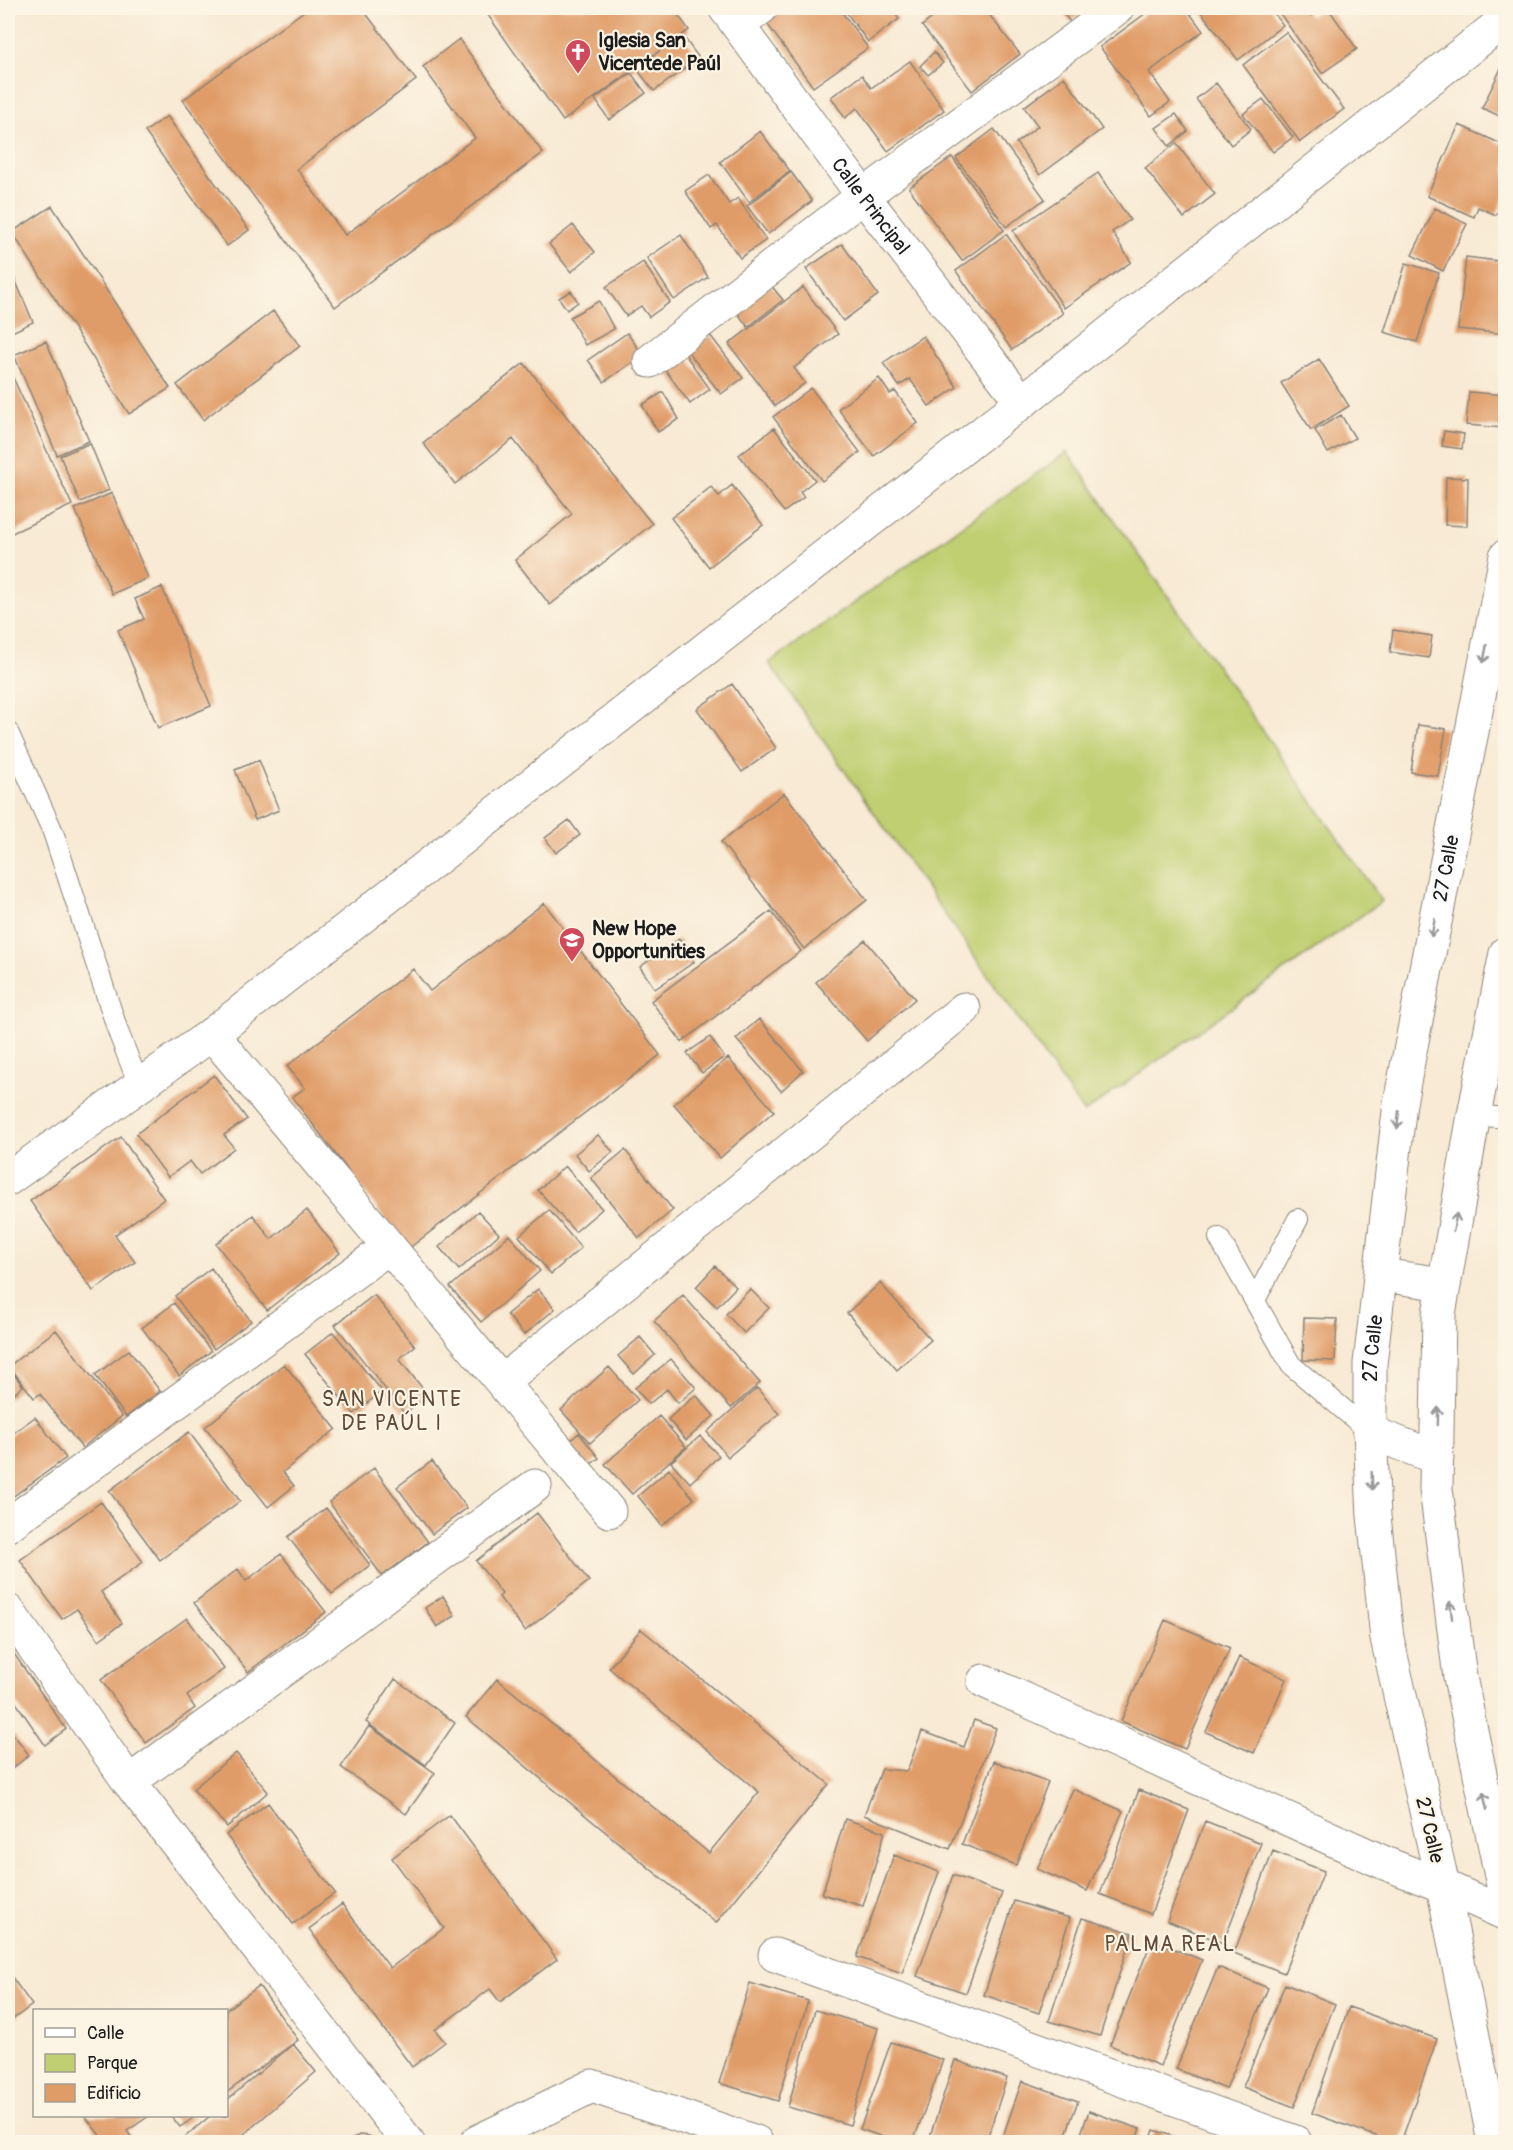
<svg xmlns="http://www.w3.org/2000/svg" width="1513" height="2150" font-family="Pangolin,sans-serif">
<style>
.green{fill:#c0cf72;stroke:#6e7647;stroke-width:1.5}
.building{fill:#e09c67}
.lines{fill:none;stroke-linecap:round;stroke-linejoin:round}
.service-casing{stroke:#8a8378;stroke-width:22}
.minor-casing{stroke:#8a8378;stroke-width:35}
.tertiary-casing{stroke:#8a8378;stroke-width:35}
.service{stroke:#fff;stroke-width:20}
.minor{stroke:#fff;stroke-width:33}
.tertiary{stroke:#fff;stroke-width:33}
.oneway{stroke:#999}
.labels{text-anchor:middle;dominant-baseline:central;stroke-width:4.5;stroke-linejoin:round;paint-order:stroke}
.poi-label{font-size:20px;font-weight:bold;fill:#1c1c1c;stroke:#fcf5e5;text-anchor:start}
.street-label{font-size:20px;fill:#1c1c1c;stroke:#fcf5e5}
.neighbourhood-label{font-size:21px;letter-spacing:1.5px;fill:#614936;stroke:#fcf5e5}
</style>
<rect width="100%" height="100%" fill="#fcf5e5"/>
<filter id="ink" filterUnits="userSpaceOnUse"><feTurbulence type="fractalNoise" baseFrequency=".0167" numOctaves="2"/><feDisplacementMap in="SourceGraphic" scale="12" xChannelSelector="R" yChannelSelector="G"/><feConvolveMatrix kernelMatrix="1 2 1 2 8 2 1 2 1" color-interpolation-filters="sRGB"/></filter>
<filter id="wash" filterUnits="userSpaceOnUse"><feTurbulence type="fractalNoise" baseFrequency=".008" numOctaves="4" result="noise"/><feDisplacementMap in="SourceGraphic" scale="24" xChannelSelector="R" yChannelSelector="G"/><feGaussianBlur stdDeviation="1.35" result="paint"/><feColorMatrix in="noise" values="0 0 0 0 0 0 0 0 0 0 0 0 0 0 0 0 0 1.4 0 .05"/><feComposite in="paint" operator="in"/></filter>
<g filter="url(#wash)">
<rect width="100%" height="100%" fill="#f8ead4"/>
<path class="green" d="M1067,452L1382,901L1084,1113L769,663Z"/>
<g id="blocks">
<path class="building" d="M308,8H362L416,80L297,169L345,235L475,138L423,67L459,39L543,153L335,307L183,100Z
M483,8H673L689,30L682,35L699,58L654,91L637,69L663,48L563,121Z
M784,8H839L868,48L813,87L765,21Z
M843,8H891L899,19L868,42Z
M945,8H984L1020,54L972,91L922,26Z
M1059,8H1089L1070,22Z
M1153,8H1186L1203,31L1149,72L1170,102L1151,116L1100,47Z
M1198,8H1270L1283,25L1238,60Z
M1276,8H1303L1310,16L1322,8H1328L1357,49L1322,73Z
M1286,32L1344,109L1300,142L1243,65Z
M934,52L943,63L928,75L920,66Z
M1506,58V119L1482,108Z
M910,61L944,110L888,151L857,108L845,118L831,97L862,75L871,88Z
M631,73L646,93L609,120L595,99Z
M1064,77L1102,129L1040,175L1016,143L1038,126L1024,107Z
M1216,83L1251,129L1231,145L1196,99Z
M1263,99L1293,137L1273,152L1243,114Z
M1176,114L1188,131L1169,146L1156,128Z
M167,116L249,230L227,246L145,132Z
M1459,125L1506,146V194L1496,215L1478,207L1474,217L1427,196Z
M994,129L1045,199L1006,227L956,158Z
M760,131L790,171L749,202L720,162Z
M1176,143L1215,194L1184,218L1145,168Z
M952,157L1004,230L962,261L909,188Z
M791,172L812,201L768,234L747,206Z
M1098,173L1130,220L1112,232L1131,262L1064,308L1013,231Z
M709,175L729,204L738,198L766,240L740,258L717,225L711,229L685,191Z
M52,206L170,388L129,414L12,232Z
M1435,208L1467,224L1443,271L1412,255Z
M573,225L595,252L571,272L549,244Z
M1006,234L1063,313L1012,350L956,271Z
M681,235L708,277L674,300L647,258Z
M842,244L878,295L843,321L806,269Z
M1466,257L1506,262V334L1458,329Z
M643,262L670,302L649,317L641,306L626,316L606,287Z
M8,263L33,322L8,334Z
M1406,263L1439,273L1417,342L1384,332Z
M770,284L783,300L748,327L736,311Z
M803,287L838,334L794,368L805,383L775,406L729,344Z
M571,291L578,302L567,310L559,298Z
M599,301L614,329L585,345L570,317Z
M273,311L300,346L203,420L177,385Z
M627,333L643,355L604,382L588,360Z
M710,335L743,378L721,394L688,352Z
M923,336L957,387L929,406L910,379L899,386L883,363Z
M46,341L89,441L57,455L14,355Z
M684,353L710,389L690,404L664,368Z
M1319,359L1349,406L1311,430L1281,383Z
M524,363L652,524L550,605L515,560L572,514L513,439L455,484L423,443Z
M8,367L72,505L8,535Z
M879,378L890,394L895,391L918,423L874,456L838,409Z
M811,388L860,452L822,481L773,417Z
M663,392L679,419L658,432L642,405Z
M1469,392L1506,395L1504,428L1466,425Z
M1341,415L1355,438L1328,453L1315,430Z
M774,428L815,480L800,492L804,497L784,512L739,455Z
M1444,431L1464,434L1462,449L1442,446Z
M90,443L109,490L80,502L60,456Z
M1446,477L1468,478L1467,526L1445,525Z
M732,485L763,525L709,567L671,518L711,487L719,496Z
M112,493L148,578L112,594L75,509Z
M162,587L211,706L158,728L118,630L144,619L135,599Z
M1393,630L1432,636L1429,658L1390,652Z
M732,684L776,748L742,772L697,709Z
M1418,725L1446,729L1438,776L1411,772Z
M259,760L279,810L255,820L235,770Z
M784,793L867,900L804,949L721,842Z
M569,820L580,835L556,853L545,838Z
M544,903L660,1055L408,1249L292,1097L305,1088L287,1066L413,969L430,991Z
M771,911L801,951L682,1042L651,1001Z
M679,939L694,962L655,989L640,967Z
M865,940L915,999L867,1041L816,982Z
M759,1019L803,1071L781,1091L736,1039Z
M710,1037L724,1057L702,1073L687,1053Z
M728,1058L774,1111L720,1158L674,1104Z
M214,1075L247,1119L224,1135L234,1148L200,1174L190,1161L168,1177L136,1134Z
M598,1135L613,1152L589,1171L575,1154Z
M121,1137L164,1199L115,1235L135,1262L93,1291L30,1201Z
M625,1150L673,1210L639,1238L591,1178Z
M565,1166L602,1209L575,1232L538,1190Z
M307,1210L340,1253L267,1310L216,1244L253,1215L271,1239Z
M549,1210L581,1248L551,1274L519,1236Z
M478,1211L499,1234L459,1270L439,1247Z
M509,1235L540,1271L481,1322L450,1287Z
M715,1266L736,1287L717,1307L696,1287Z
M211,1268L251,1321L214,1349L175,1296Z
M880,1283L931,1340L897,1370L847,1313Z
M538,1289L555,1309L524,1335L507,1314Z
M750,1289L769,1308L744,1333L726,1314Z
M374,1295L415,1346L399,1359L428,1395L405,1414L335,1325Z
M683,1295L760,1383L731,1408L654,1321Z
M174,1303L211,1351L179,1376L142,1328Z
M1304,1318L1337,1319L1335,1361L1303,1360Z
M56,1330L122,1416L82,1448L40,1394L34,1398L9,1366Z
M333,1332L382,1391L354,1414L305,1354Z
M640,1337L655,1355L634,1374L618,1356Z
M129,1350L160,1391L126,1417L95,1375Z
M671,1359L696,1388L678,1403L667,1389L649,1404L635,1388Z
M284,1364L336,1429L283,1472L294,1486L268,1507L205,1427Z
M8,1367L23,1386L8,1399Z
M609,1367L638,1400L590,1443L561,1410Z
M757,1388L779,1414L728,1457L707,1432Z
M696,1395L714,1416L686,1440L668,1419Z
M659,1416L686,1447L632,1494L605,1464Z
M35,1417L66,1458L8,1500V1437Z
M189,1432L240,1501L160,1560L109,1491Z
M579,1433L599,1458L579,1473L560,1449Z
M700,1436L719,1456L690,1483L671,1462Z
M432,1461L467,1508L432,1534L397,1487Z
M374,1468L428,1542L382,1576L329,1502Z
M669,1469L694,1499L662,1526L638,1496Z
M101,1502L143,1562L101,1592L122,1623L99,1640L77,1609L62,1619L20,1560Z
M326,1508L370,1565L332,1594L288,1537Z
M537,1513L589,1581L525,1631L499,1597L502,1594L476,1561Z
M281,1554L326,1612L248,1672L194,1603L238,1569L246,1581Z
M443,1596L455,1616L437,1627L425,1608Z
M187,1618L224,1669L187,1696L195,1708L146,1743L101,1680Z
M1165,1620L1230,1648L1185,1749L1121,1721Z
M641,1629L829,1784L716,1923L466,1717L497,1679L709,1853L759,1792L609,1668Z
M8,1645L66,1729L45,1745L8,1691Z
M1239,1657L1286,1679L1254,1753L1206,1732Z
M395,1679L455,1723L426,1765L366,1722Z
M974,1720L996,1728L950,1849L864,1815L882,1769L907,1771L922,1731L964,1747Z
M369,1726L435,1773L406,1814L341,1767Z
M14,1735L29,1755L8,1772V1740Z
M236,1753L268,1792L227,1827L193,1789Z
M994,1761L1048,1782L1016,1865L962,1844Z
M1073,1789L1123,1811L1087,1891L1037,1869Z
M1139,1790L1189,1810L1151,1914L1100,1894Z
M268,1803L335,1893L293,1924L226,1835Z
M450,1815L557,1959L500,2002L490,1989L435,2030L445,2042L412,2067L309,1929L342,1904L390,1968L444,1928L392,1858Z
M845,1819L885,1832L863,1906L822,1894Z
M1205,1821L1261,1843L1223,1943L1167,1921Z
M1273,1851L1324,1871L1284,1973L1234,1953Z
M894,1855L939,1872L902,1973L857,1957Z
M953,1875L1002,1893L966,1993L917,1976Z
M1014,1901L1070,1918L1039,2013L984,1995Z
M1082,1918L1132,1933L1100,2036L1049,2021Z
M1152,1940L1202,1960L1160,2066L1110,2045Z
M1218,1967L1268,1988L1226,2089L1176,2069Z
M8,1972L32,2005L8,2023Z
M750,1983L808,2001L778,2101L719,2083Z
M1285,1984L1335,2004L1294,2107L1243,2087Z
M259,1986L298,2040L226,2093V2010Z
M1349,2007L1437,2039L1401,2142H1392L1312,2113Z
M815,2010L878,2028L850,2125L788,2107Z
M891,2042L943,2060L913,2142H897L860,2129Z
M293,2044L316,2072L235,2142H179L210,2116H226V2101Z
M955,2060L1007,2078L986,2142H928Z
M1022,2081L1078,2101L1063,2142H1001Z
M1089,2111L1140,2129L1135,2142H1078Z
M85,2116H149L127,2131L135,2142H105Z
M171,2116H196L180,2127Z
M1154,2130L1191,2142H1150Z
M359,2135L369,2136L381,2142H349Z"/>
</g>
</g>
<g filter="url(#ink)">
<use href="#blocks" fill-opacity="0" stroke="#8a8378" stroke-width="1.5"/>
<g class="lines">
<g class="service-casing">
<path id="service" d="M8,732L53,832L119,1034L139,1085
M1474,1115L1506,1118
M1219,1238L1291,1365L1370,1432
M1255,1300L1298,1219"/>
</g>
<g class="minor-casing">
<g id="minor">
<path id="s1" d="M725,8L863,196L1022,402"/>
<path d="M738,25L761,8"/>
<path d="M650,361L863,196L1117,8"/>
<path d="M212,1034L609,1511"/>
<path d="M8,1179L212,1034L1022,402L1506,19"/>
<path d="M502,1382L964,1009"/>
<path d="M8,1525L389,1247"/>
<path d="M8,1611L129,1782L408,2142"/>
<path d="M984,1681L1387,1864L1443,1886L1506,1914"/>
<path d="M129,1782L535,1486"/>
<path d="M775,1955L1295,2142"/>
<path d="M477,2142L592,2086L756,2142"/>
</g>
</g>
<g class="tertiary-casing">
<g id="tertiary">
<path d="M1506,953L1474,1115L1439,1314L1436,1489L1460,1677L1506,1900"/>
<path d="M1381,1275L1444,1284"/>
<path d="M1370,1432L1437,1458"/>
<path id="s2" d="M1494,2142L1443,1886L1387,1638L1374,1516L1370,1432V1364L1400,1103L1506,556"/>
</g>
</g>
<use href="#service" class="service"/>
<use href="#minor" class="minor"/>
<use href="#tertiary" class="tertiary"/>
</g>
<defs><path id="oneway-shaft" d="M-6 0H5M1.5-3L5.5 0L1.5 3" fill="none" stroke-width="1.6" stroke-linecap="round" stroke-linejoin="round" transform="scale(1.5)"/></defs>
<g class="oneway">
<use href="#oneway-shaft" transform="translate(1485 654) rotate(101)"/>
<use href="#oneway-shaft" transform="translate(1433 928) rotate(101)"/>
<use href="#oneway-shaft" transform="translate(1398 1120) rotate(96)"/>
<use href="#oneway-shaft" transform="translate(1455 1222) rotate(-80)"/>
<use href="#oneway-shaft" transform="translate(1438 1416) rotate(-89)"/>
<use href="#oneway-shaft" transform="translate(1372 1481) rotate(88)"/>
<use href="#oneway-shaft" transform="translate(1451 1610) rotate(-97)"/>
<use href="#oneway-shaft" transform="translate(1485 1801) rotate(-102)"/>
</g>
</g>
<defs>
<g id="church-pin" transform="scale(1.35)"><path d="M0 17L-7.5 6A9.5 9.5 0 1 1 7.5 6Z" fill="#d1495b" stroke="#fcf5e5"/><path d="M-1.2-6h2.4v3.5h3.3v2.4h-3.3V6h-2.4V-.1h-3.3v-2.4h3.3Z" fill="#fff"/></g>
<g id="school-pin" transform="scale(1.35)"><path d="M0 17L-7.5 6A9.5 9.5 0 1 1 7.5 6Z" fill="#d1495b" stroke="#fcf5e5"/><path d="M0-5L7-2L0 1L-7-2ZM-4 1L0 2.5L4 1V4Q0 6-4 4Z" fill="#fff"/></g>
</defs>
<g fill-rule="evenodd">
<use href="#church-pin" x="578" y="52"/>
<use href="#school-pin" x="572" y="940"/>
</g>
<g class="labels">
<g class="poi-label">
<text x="598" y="40">Iglesia San<tspan x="598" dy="23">Vicentede Paúl</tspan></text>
<text x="592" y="928">New Hope<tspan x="592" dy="23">Opportunities</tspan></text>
</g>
<g class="street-label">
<text stroke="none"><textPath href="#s1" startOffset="246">Calle Principal</textPath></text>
<text stroke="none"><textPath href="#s2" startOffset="1292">27 Calle</textPath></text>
<text stroke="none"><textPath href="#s2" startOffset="806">27 Calle</textPath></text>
<text transform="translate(1430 1830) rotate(77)">27 Calle</text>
</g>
<g class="neighbourhood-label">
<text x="392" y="1399">SAN VICENTE<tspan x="392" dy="24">DE PAÚL I</tspan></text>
<text x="1170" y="1944">PALMA REAL</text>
</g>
</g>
<rect width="1513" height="2150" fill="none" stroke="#fcf5e5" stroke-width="30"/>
<rect x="33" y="2009" width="195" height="108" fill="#fcf5e5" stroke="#a29e95" stroke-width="1.5"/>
<rect x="45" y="2028" width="30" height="9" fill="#ffffff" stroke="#a29e95" stroke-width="1.5"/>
<text x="87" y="2039" font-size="18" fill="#1c1c1c">Calle</text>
<rect x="45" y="2054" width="30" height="18" fill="#c0cf72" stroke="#a29e95" stroke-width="1.5"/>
<text x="87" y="2069" font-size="18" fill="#1c1c1c">Parque</text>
<rect x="45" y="2084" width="30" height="18" fill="#e09c67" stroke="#a29e95" stroke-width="1.5"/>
<text x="87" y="2099" font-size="18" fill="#1c1c1c">Edificio</text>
</svg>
